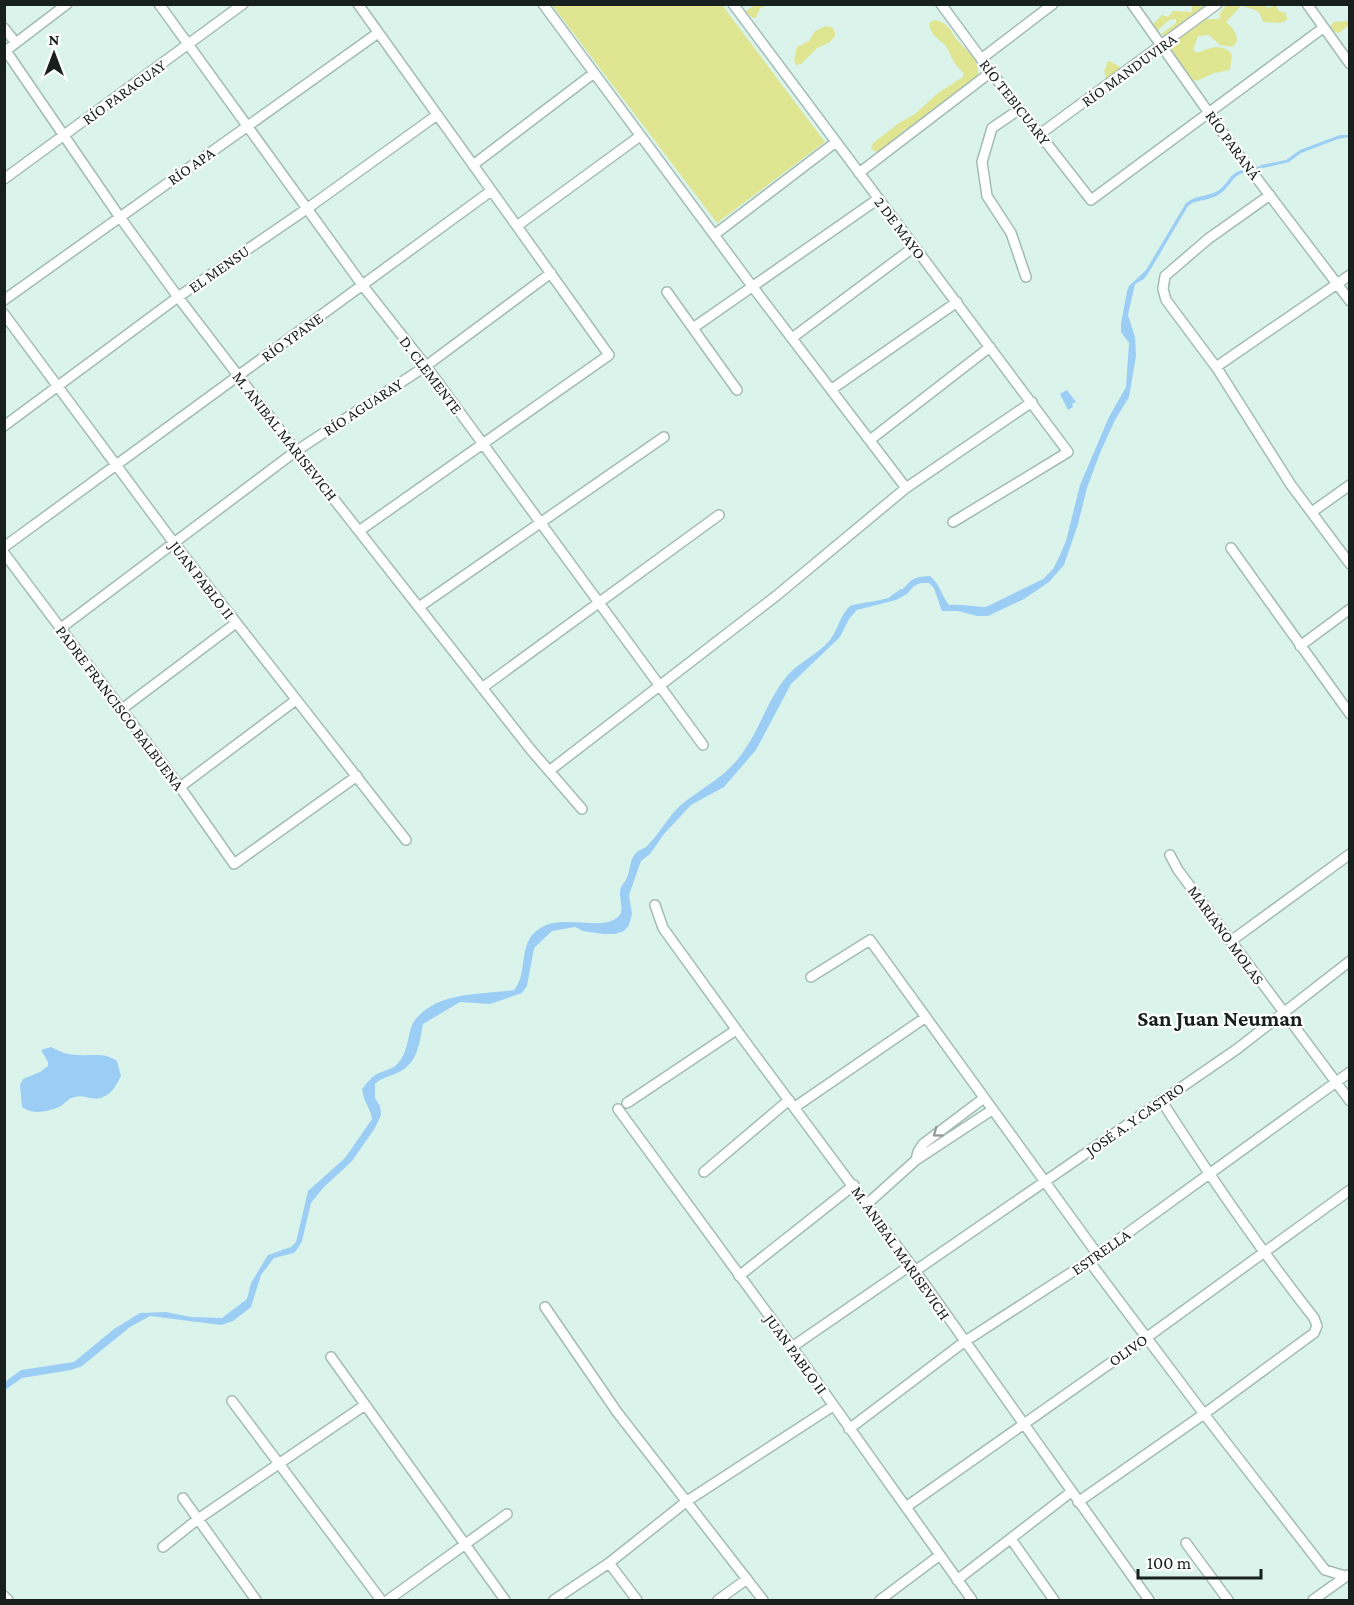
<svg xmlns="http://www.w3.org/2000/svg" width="1354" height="1605" font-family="'Crimson Pro',serif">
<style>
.green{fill:#e0e591}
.water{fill:#9ccef5}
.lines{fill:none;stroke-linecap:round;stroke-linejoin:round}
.stream{stroke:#9ccef5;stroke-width:2}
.minor-casing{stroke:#a3bbb5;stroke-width:12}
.minor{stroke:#fff;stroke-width:9}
.oneway{stroke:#979b99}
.labels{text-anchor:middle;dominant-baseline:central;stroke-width:4.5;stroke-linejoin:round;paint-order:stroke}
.street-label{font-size:16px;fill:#17201d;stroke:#fff}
.district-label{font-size:22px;font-weight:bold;fill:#17201d;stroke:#fff}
</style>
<rect width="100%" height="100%" fill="#daf4ec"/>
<path class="green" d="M552,5H722L825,142L717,223Z
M754,5V4L768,5L760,8L756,18H753L745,12Z
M1192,5H1207H1202V11L1192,27L1207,19H1220V13L1226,5H1240V7L1226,22C1232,27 1237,33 1237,41L1233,47L1220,45L1209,35L1198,36L1193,50L1198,53C1209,47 1225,43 1232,55L1230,70L1214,73L1197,81L1190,79L1170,57L1172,43L1178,30L1164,36L1161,34L1176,23V19L1169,20L1157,31L1154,30L1152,25L1162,15L1168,17L1173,11L1192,12Z
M1241,5H1262L1269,8L1275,5L1279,11L1286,13L1287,20L1281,23L1263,22C1260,7 1252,11 1241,5Z
M935,20C951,23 951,34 959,42C968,52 980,60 978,75L939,107L905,130L884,149L877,152L871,149L873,143L899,123L915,114L938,93L963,77V73C961,69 956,66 954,62C951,57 949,50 945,45C938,38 928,34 930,22Z
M1349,21V25L1339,33L1332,31L1330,26L1334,22Z
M826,26C832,26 836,30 835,36L830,42L817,48L801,64L796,65L794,60L797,47L809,41L815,31Z
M1110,61L1122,68L1121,71L1106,79L1104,69H1106L1107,62Z"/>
<path class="water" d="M1340,135H1349V137L1338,139L1301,153L1289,162L1263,168L1261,165L1286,160L1300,150Z
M1246,169L1247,172C1231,175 1232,185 1221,193C1214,199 1201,200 1192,203L1188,206L1149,272L1144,279L1135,284L1128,315L1135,337L1136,356L1129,397L1115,420L1100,453L1087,488L1078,524L1064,565L1049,582L1024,599L988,616H977L958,611H942L934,588L929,583H921L914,586L907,594L896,600L857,610L849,619L840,637L791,684L756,750L724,787L691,805L664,834L650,854L641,861L629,895L632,914L629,925L624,931L615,934H603L583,931L575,927L552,931L534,948L527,986L522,993L490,1004L460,1002L423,1024C419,1044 418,1064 397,1073C388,1077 381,1078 375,1084V1098L380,1106L381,1115L375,1128L352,1161L323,1188L311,1203L302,1241L298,1248L294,1253L274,1258L261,1275L251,1307L233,1321L221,1325L150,1316L130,1327L82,1366L71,1370L22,1378L5,1390V1382L21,1370L74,1362L114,1329L140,1313L166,1312L191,1317L222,1318L247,1299L251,1283L268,1255L291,1247L296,1242L308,1191L345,1158L372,1119C370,1107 364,1103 362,1089C367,1083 372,1076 379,1073C386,1070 394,1069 399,1062C410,1049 407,1030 415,1020C438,991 481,995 514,990C529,972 517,943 539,929C561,913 601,932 618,917C625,911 619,899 620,891C621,885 627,880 628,875C630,868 630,859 636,853C638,850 644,849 647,846C660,833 668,816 682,804C702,788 725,777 741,755C760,730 767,700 787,676C799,662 817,655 829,641C838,631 839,616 850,606C862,602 887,601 897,594C913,582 907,577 930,576C941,585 941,595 949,605C962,604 973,607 986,607L1043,579L1053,569L1060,555L1066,541L1080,485L1109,417L1126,387L1129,343L1121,332V324L1127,291L1129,286L1146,270L1186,203C1195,195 1209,197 1219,190C1230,182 1228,173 1246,169Z
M1067,390L1076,402L1072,404L1073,407L1068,410L1060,394Z
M51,1047C60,1052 68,1055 79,1055C93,1056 104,1052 117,1061L121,1076C116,1085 113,1093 103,1097C93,1102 84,1094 75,1097C68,1098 65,1104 59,1107C47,1112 32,1115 22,1107L20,1085L23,1079L40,1072L48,1066V1062L41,1050Z"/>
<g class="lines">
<path class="stream" d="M1252,169L1264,166
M891,597L901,590"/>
<g class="minor-casing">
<path id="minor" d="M159,4L363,286L426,366L703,745
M358,4L609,355L359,531
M543,4L752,286L906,488
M733,4L1068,452L953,522
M941,4L991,72L1091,200L1323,28
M1132,4L1233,147L1350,301
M1307,4L1350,64
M4,28L16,43
M6,51L119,216L178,297L296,451L531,750L582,809
M4,52L67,4
M981,59L1053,4
M1020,109L992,128L982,162L987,196L1011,233L1026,277
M1040,134L1217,4
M473,165L594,73
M859,173L991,72
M4,179L243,4
M1270,195L1208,239L1165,276L1163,289L1166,300L1216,367L1350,275
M517,226L640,136
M714,235L836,142
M667,292L737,390
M4,300L378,33
M4,314L174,543L406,840
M693,328L878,199
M792,338L914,247
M1215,365L1291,485L1350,564
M832,389L957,302
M4,426L178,297L308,208L437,115
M870,440L990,347
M1312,512L1350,485
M4,547L491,191
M1231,548L1350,714
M4,553L180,787L234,864L357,776
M419,607L664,437
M61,628L296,451L426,366L551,273
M1300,646L1350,609
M482,688L719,515
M122,709L236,623
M549,771L776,596L906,488L1032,402
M180,787L296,700
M1170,855L1178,870L1350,1101
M655,905L663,928L744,1040L911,1265L1149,1600
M1231,941L1350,854
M811,977L870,940L1098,1255
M984,1098L923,1144L918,1152L916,1160L992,1110
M627,1103L736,1030
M795,1107L926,1017
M618,1109L792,1347L972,1600
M704,1172L789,1100
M867,1204L916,1160
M1089,1261L1204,1414L1325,1570L1345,1576
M915,1271L1237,1049L1350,961
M739,1276L854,1185
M545,1307L617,1412L763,1600
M792,1347L911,1265
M331,1357L505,1600
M232,1401L381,1600
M849,1429L964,1342L1089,1261L1350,1072
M183,1498L256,1600
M1078,1502L1204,1414L1314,1333L1317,1326L1314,1318C1259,1248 1209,1175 1161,1100
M906,1507L1146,1338L1350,1190
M1011,1539L1054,1600
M1186,1543L1228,1600
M163,1547L198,1519L365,1405
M609,1563L637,1600
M957,1580L1071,1492
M4,1596L8,1600
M388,1600L507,1514
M554,1600L609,1563L687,1501L833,1406
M718,1600L747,1579
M880,1600L940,1555
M1313,1600L1348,1575"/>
</g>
<use href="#minor" class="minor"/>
</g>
<defs><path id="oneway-chevron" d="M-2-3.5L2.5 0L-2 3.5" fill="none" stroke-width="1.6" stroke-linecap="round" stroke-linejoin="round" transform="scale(1.5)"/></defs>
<use class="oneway" href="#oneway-chevron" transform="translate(937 1133) rotate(144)"/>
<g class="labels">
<g class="street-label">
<text transform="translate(1129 70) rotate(-36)">RÍO MANDUVIRA</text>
<text transform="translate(124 92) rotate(-36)">RÍO PARAGUAY</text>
<text transform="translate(1015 102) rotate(52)">RÍO TEBICUARY</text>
<text transform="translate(1233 145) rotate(54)">RÍO PARANÁ</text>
<text transform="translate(191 166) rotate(-35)">RÍO APA</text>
<text transform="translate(900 228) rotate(53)">2 DE MAYO</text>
<text transform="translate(219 269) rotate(-35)">EL MENSU</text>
<text transform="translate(292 337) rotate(-36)">RÍO YPANE</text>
<text transform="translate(431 375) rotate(53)">D. CLEMENTE</text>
<text transform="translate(363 407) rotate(-33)">RÍO AGUARAY</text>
<text transform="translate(285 436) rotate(52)">M. ANIBAL MARISEVICH</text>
<text transform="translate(202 580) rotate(52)">JUAN PABLO II</text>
<text transform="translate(120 708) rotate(53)">PADRE FRANCISCO BALBUENA</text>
<text transform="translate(1226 935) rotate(54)">MARIANO MOLAS</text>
<text transform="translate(1135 1119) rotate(-35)">JOSÉ A. Y CASTRO</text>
<text transform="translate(1101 1252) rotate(-35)">ESTRELLA</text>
<text transform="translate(901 1253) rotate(55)">M. ANIBAL MARISEVICH</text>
<text transform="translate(1128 1350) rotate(-35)">OLIVO</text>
<text transform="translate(796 1354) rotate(54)">JUAN PABLO II</text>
</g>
<g class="district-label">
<text x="1220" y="1018">San Juan Neuman</text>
</g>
</g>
<rect width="1354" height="1605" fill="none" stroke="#17201d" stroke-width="12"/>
<g transform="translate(54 54)" stroke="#ffffff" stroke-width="4.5" paint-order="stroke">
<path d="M0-4.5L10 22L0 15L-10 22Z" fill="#17201d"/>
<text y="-9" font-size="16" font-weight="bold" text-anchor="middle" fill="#17201d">N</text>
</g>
<path d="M1138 1569v9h123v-9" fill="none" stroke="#17201d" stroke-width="3"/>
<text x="1147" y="1569" font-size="18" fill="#17201d" stroke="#ffffff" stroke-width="4.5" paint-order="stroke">100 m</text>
</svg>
